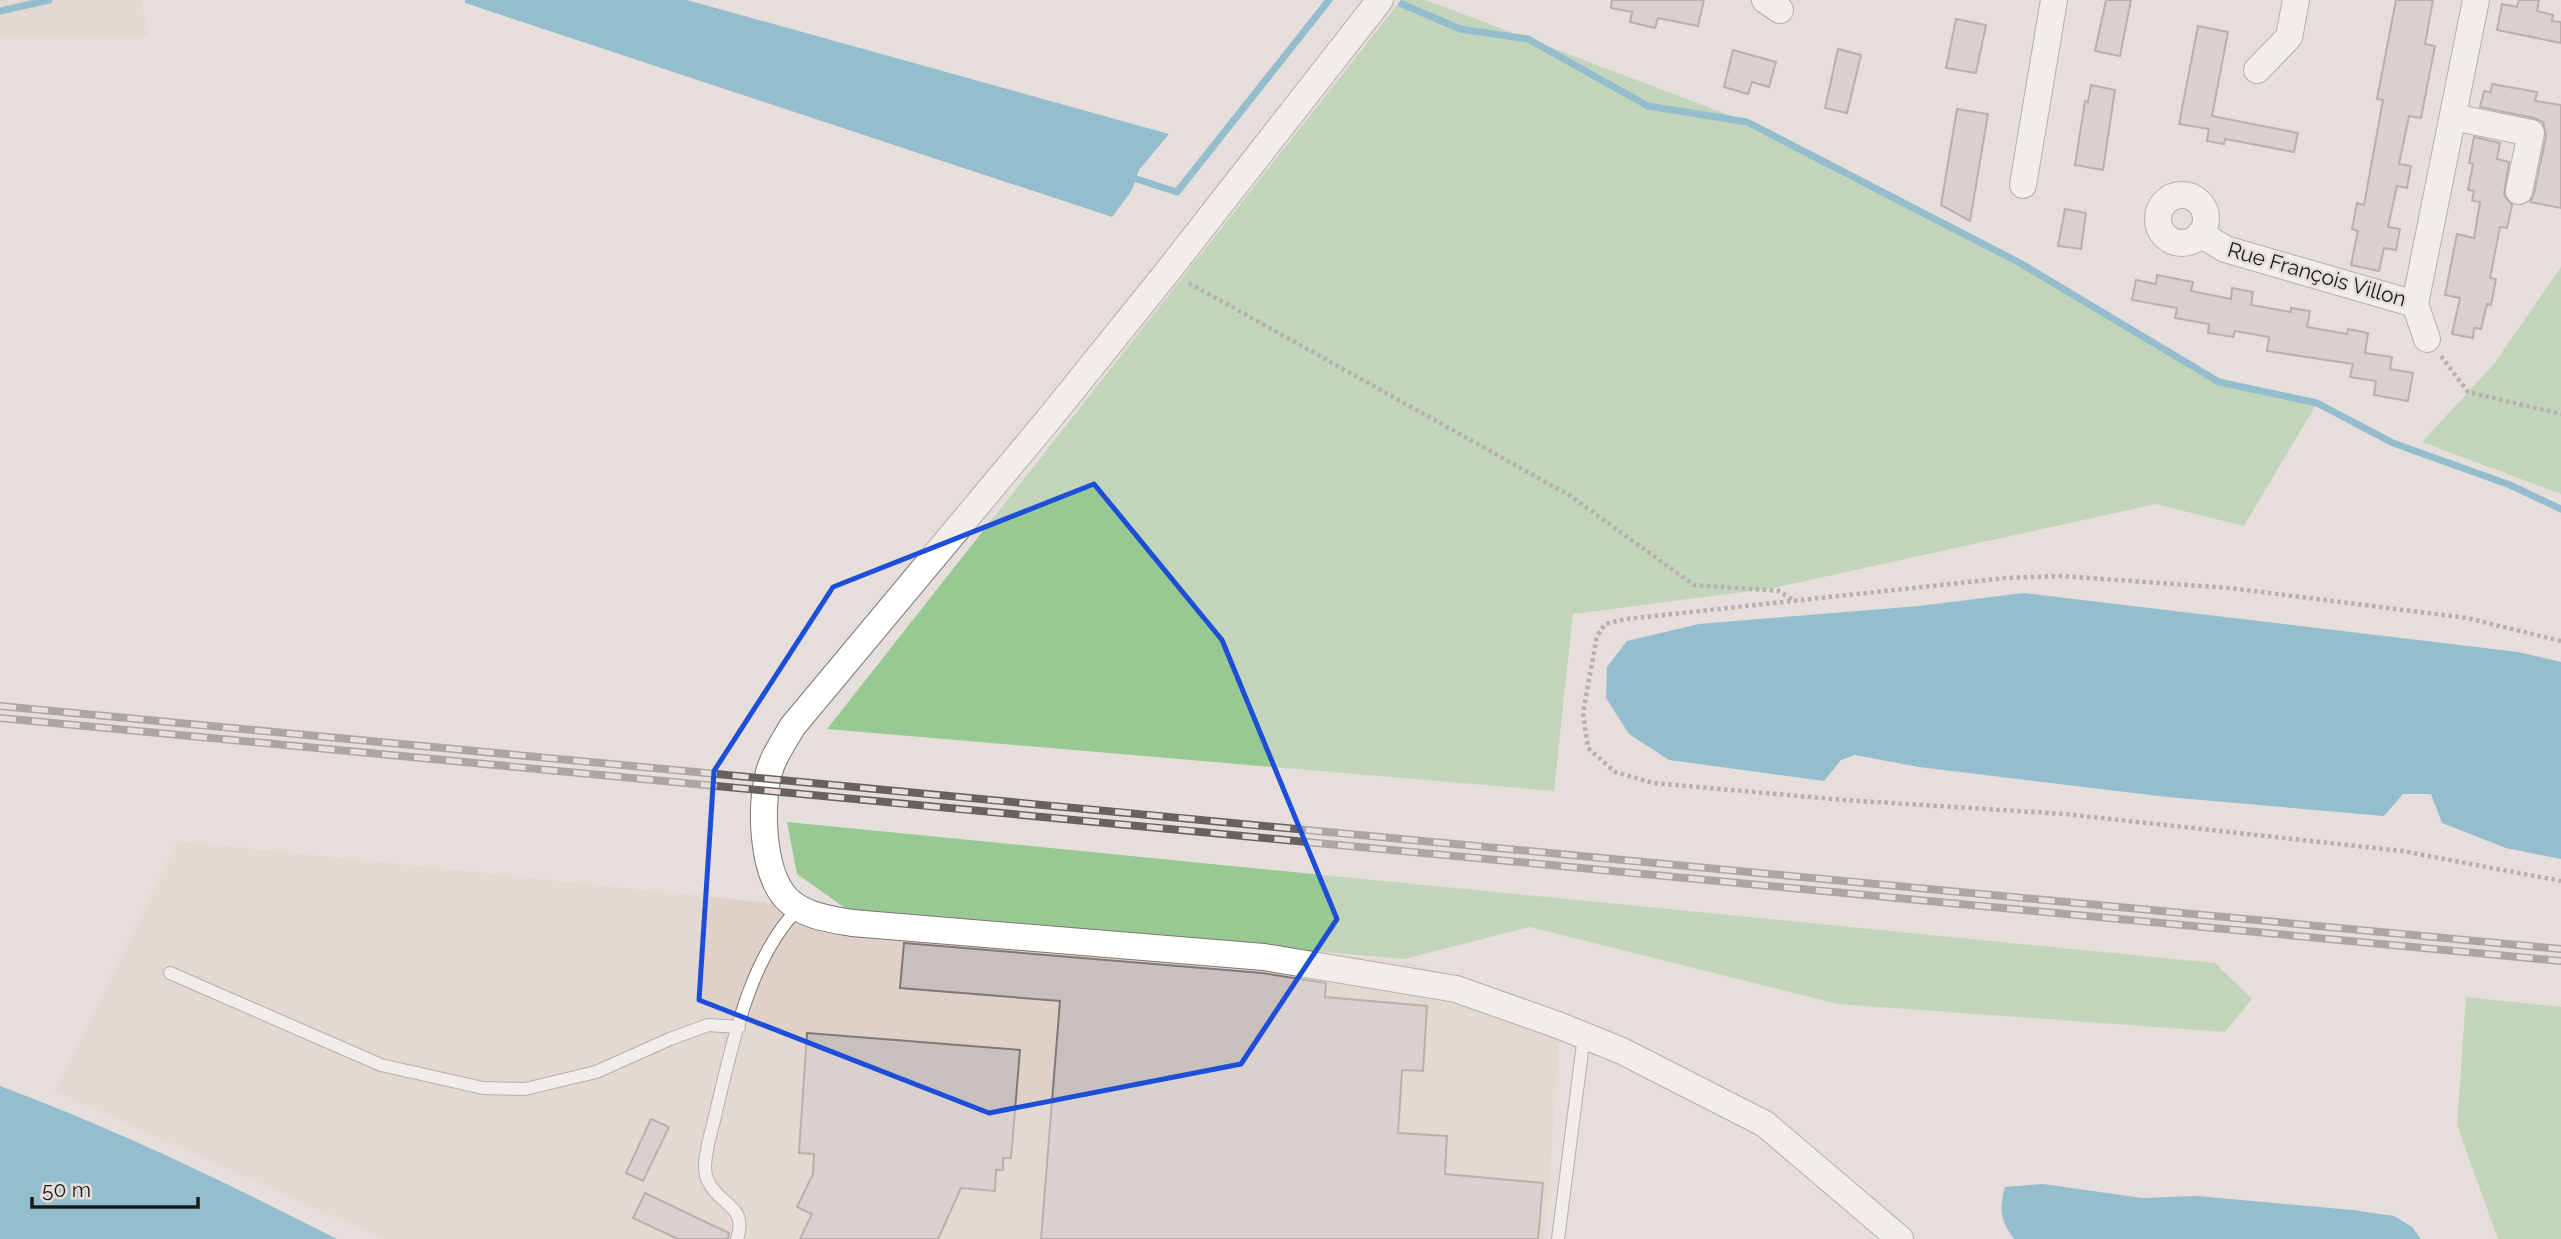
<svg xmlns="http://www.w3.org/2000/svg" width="2561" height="1239" font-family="Raleway,sans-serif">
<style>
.built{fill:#e0d1c8}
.green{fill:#98c993}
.water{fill:#3295bf}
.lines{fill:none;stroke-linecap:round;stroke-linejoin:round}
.stream{stroke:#3295bf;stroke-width:7}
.building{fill:#c8c0bc;stroke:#7f7975;stroke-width:2}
.service-casing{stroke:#7d7672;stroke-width:14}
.minor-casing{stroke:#7d7672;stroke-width:28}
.path{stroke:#7f7a77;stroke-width:4.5;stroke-dasharray:3.5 3.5;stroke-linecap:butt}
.service{stroke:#fff;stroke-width:12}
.minor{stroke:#fff;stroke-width:26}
.rail-casing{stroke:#66625f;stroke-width:8}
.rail{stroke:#e6deda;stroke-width:5;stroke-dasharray:16;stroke-linecap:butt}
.marked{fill:none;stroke:#1d4ed8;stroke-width:5;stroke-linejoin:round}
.labels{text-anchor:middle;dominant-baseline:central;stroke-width:5;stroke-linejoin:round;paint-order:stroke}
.street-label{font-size:21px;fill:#1c1a18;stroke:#e6deda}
</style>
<rect width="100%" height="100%" fill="#e6deda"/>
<path class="built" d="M0,0H140L149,36L0,37Z
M178,841L778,904L1181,938L1413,963L1561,1018L1545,1239H384L55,1091Z"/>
<path class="green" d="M1401,0H1426L1747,122L2020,263L2219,382L2317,403L2244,526L2156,504L1774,588L1573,614L1554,791L827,729Z
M2561,267V494L2422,442L2494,364Z
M787,822L2215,963L2252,999L2225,1032L1838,1004L1530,927L1404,959L848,910L797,874Z
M2466,997L2561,1007V1239H2498L2457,1125Z"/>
<path class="water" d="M465,0H687L1169,134L1139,170L1132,190L1112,217L465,3Z
M2024,593L2518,652L2561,662V859L2506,848L2442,823L2431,794H2403L2384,816L2167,797L1919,767L1855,755L1841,760L1824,781L1669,760L1629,734L1606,698L1607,667L1627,641L1699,624L1919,606Z
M0,1086C116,1129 227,1183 337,1239H0Z
M2043,1184L2142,1198L2197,1196L2353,1210L2394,1216L2412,1227L2421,1239H2014C2000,1220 1999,1209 2005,1187Z"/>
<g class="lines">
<path class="stream" d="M1402,4L1460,29L1528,39L1648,106L1747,122L2020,263L2219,382L2317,403L2393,443L2510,485L2561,509
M0,11L49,0
M1127,176L1177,192L1329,0"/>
</g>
<path class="building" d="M1612,0H1704L1698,26L1658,18L1655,28L1630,22L1632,12L1611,8Z
M2106,0H2131L2120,56L2095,51Z
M2396,0H2433L2425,44L2435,46L2421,118L2409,116L2399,164L2411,166L2407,188L2397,186L2388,227L2400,229L2396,250L2384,248L2379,271L2351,265L2358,231L2352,229L2357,203L2364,205L2383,100L2377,99Z
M2519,0H2539L2537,11L2553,15L2552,21L2561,22V43L2497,30L2502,4L2517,7Z
M1956,19L1986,25L1976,73L1946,68Z
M2198,26L2228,32L2212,116L2298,133L2294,152L2225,139L2224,144L2207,141L2209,129L2179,124Z
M1838,49L1861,55L1847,113L1825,108Z
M1733,50L1776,62L1769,87L1752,82L1748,94L1724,87Z
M2492,84L2537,92L2535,101L2561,105V208L2530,202L2534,194L2546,136L2543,122L2534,118L2480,107L2484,91L2491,92Z
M2091,85L2115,90L2103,170L2075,165L2085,101L2088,102Z
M1957,109L1988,114L1970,221L1941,205Z
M2474,137L2500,143L2497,159L2509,162L2504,195L2512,205L2507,228L2500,227L2490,278L2496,279L2491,305L2487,304L2481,329L2474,328L2473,338L2452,334L2460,298L2445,295L2457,234L2474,238L2480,202L2472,201L2474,191L2468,190L2473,164L2469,163Z
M2065,209L2086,213L2081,249L2058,246Z
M2157,275L2193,282L2191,291L2231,299L2232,288L2253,292L2251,305L2291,312V308L2310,311L2307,327L2347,334L2348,329L2368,333L2365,353L2392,357L2390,369L2413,373L2408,401L2374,395L2376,381L2350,377L2353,364L2267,351L2269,337L2235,331L2233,337L2208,333L2209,324L2175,318L2177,308L2132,300L2136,280L2156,284Z
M904,943L1262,973L1326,983L1325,997L1427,1006L1423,1071L1402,1070L1398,1133L1447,1136L1445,1174L1543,1183L1538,1239H1041L1060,1001L900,988Z
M807,1033L1020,1050L1011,1158H1003V1170H996L995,1191L961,1188L938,1239H800L812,1214L797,1207L813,1174L814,1154L799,1153Z
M651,1119L669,1127L643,1181L626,1173Z
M645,1193L729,1233L728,1239H678L633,1218Z"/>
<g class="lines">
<g class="service-casing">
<path id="service" d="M170,973L381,1065L483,1088L525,1089L596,1072L670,1039L708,1025L739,1027
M737,1239C748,1206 721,1206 709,1183C702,1171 706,1157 708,1144C728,1069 743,963 799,908
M1558,1239L1584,1036"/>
</g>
<g class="minor-casing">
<path id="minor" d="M1380,0L1168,271L1053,414L792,727C785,740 776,752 771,766C759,799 761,870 786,898C803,916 829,919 852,923L1264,957L1456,989L1558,1025L1622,1051L1765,1124L1900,1239
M1765,0L1780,10
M2257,70L2289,37L2296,0
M2453,117L2531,133L2519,191
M2023,185L2054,0
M2158 219a24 24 0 1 1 48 0a24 24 0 1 1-48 0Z
M2200,234L2225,249L2415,304L2476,0
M2415,304L2427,339"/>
</g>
<path class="path" d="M1189,283L1569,495L1694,585L1779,591L1793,600
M2441,356L2468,392L2561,414
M2561,641L2467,618L2230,588L2062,576L2005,578L1626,619L1605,624L1597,636L1583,713L1588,748L1615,772L1653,783L1844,800L2065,814L2402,851L2561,881"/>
<use href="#service" class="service"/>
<use href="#minor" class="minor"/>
<g class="rail-casing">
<path id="rail" d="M0,706L2561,949
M0,718L2561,961"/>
</g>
<use href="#rail" class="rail"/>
</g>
<path d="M0 0H2561V1239H0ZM1094,484L1222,640L1337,919L1241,1064L989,1113L699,1000L714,771L833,587Z" fill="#e6deda" fill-opacity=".55" fill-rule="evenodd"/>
<path class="marked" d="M1094,484L1222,640L1337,919L1241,1064L989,1113L699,1000L714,771L833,587Z"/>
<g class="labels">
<g class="street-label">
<text transform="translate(2317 274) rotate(16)">Rue François Villon</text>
</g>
</g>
<path d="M32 1197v10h166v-10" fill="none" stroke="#1c1a18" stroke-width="3.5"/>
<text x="42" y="1197" font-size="21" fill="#1c1a18" stroke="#e6deda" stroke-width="5" paint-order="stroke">50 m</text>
</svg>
